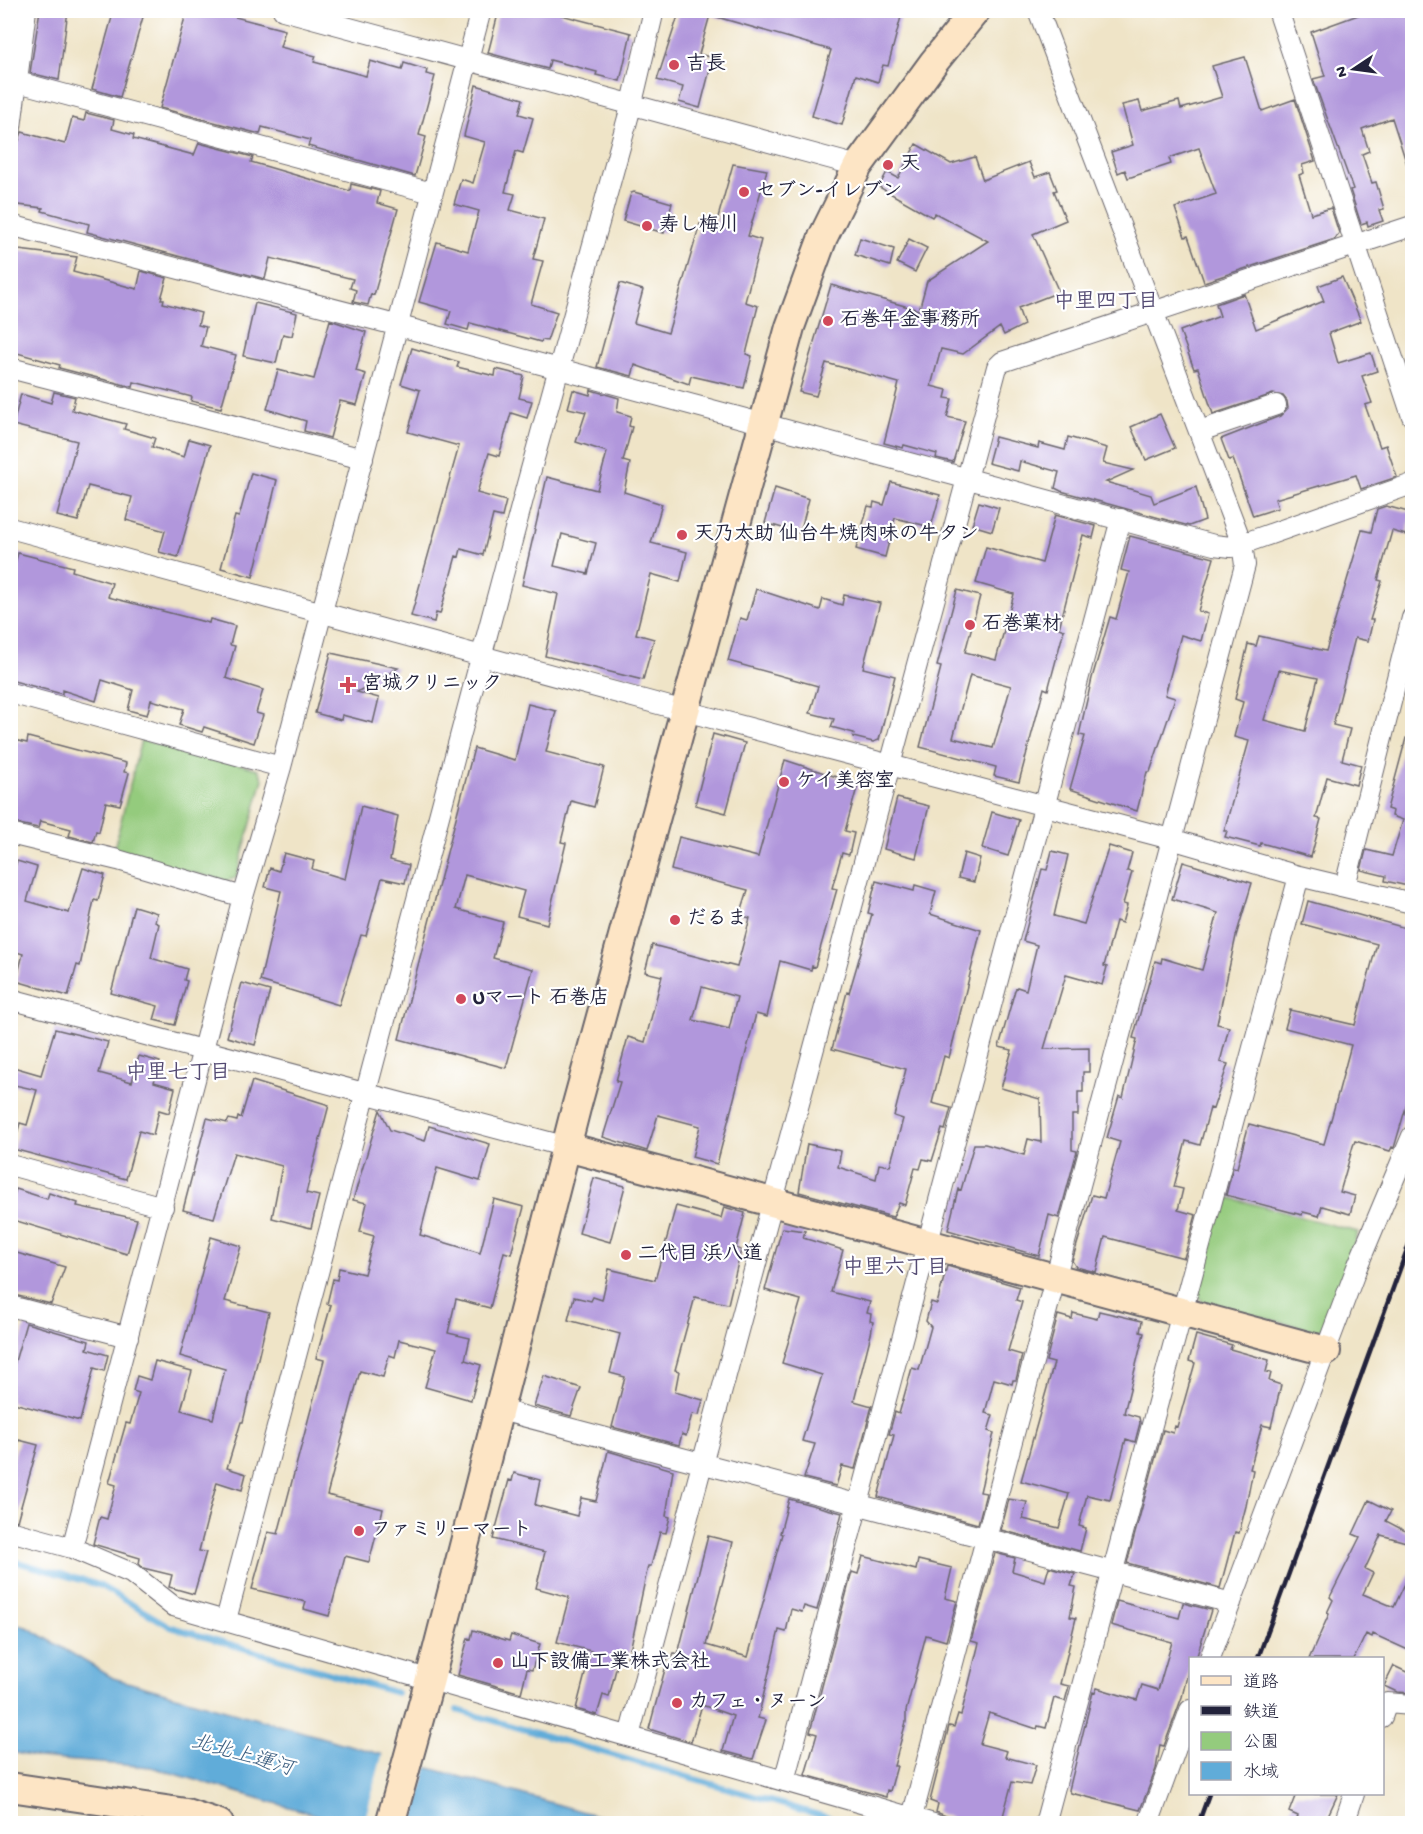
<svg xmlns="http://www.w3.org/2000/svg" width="1423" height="1834" font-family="'Gochi Hand','Klee One',sans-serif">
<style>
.green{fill:#94cb7d;stroke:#5b765c;stroke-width:1.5}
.water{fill:#60acd9;stroke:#41678a;stroke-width:1.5}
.pier{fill:#efe4c7}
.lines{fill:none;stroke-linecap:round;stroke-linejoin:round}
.stream{stroke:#60acd9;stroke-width:6}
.building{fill:#b197dc;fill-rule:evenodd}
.street-casing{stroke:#6a666c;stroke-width:22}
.secondary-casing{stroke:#6a666c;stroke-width:32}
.street{stroke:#fff;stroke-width:20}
.secondary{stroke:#fde5c5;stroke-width:28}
.rail{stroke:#22223b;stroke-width:4.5}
.poi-dot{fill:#d1495b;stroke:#fff;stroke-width:2}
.labels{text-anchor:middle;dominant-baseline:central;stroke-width:4.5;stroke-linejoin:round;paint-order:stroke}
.poi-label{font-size:20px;font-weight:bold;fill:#22223b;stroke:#fff;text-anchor:start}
.neighbourhood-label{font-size:21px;font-weight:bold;fill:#544b73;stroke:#fff}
.water-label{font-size:21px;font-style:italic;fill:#3e6082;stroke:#fff}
</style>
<rect width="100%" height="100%" fill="#fff"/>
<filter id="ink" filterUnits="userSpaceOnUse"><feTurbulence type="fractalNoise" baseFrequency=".0167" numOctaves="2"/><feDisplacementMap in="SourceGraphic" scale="12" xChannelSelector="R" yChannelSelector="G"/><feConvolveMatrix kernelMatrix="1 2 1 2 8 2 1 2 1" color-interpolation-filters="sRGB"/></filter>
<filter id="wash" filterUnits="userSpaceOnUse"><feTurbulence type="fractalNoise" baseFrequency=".008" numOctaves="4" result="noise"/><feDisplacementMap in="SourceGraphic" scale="24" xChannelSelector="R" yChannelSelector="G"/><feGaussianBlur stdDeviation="1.35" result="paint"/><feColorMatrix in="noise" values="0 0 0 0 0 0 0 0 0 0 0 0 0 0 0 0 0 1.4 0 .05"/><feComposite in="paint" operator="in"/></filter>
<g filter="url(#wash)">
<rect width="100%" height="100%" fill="#efe4c7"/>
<path class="green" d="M141,740L258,769L263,779L236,878L226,881L113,853Z
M1223,1196L1358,1232L1328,1327L1316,1331L1203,1303L1197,1291Z"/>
<path class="water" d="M11,1622L29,1628L113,1678L623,1823H344L151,1767L38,1758L11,1752Z"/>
<path class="pier" d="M383,1752L428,1765L412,1824L364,1823Z"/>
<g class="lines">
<path class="stream" d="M10,1560L99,1585L171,1627L397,1693
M457,1710L850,1824"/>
</g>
<g id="blocks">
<path class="building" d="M40,10H68L59,80L30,73Z
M114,10H145L120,97L92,89Z
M187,10H236L235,17L285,30L280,47L316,56L314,62L366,76L370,61L402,70L404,63L427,70L426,74L435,76L419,135L426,137L415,176L308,146L310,140L262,127L260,134L160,108Z
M499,10H562L561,15L631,33L620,81L596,75L597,72L550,60L548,69L488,53Z
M680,10H892L902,13L888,66L883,65L878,82L856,75L842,125L812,116L831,50L710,15L699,54L713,58L700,108L679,102L683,87L657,80Z
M1372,10H1413V171H1409L1392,118L1362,129L1369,151L1362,154L1372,183L1376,182L1384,209L1379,210L1383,221L1368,226L1367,222L1361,224L1350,190L1353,189L1313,79L1325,76L1311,32Z
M1245,57L1262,111L1295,99L1315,161L1302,165L1304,173L1299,175L1311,214L1331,208L1339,233L1335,239L1204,282L1188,236L1185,237L1175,208L1216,194L1199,148L1169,158L1171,164L1128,178L1125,170L1118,173L1111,152L1133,145L1122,105L1139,101L1142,111L1179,101L1181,109L1222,97L1212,66Z
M476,85L523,99L519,114L533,118L523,153L516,151L505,192L515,194L510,210L544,219L533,259L543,261L531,304L557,312L547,341L542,340L541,342L470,323L468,330L447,324L451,311L419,302L437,242L468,251L479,211L454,204L461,179L473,183L485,142L464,136Z
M86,113L114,120L112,129L134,135L133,139L194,155L199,143L253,157L251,162L350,191L351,184L380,191L377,203L398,209L374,295L371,294L368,305L353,302L356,290L350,288L353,279L270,258L265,279L87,232L89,224L42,211L43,208L10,204L15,151L22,132L65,144L72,118L84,121Z
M916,144L951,164L975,157L983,180L1029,162L1035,177L1050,172L1057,190L1054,191L1066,220L1033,234L1059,292L1018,308L1024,325L1004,335L1000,327L963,354L941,349L931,386L947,390L945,398L952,399L947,417L965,421L953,462L936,458L937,454L904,445L903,448L884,443L899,383L826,363L816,396L799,392L831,285L919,310L927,281L988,241L935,213L932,217L879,187L887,172L898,178Z
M733,164L767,170L748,236L761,240L745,302L758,306L746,354L752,356L744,388L691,376L689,384L635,365L632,376L597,367L620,283L643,290L634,323L668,333L700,224L715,228Z
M634,192L672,203L664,233L623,221L631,193Z
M860,238L894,249L890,266L855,255Z
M909,239L927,248L915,272L897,263Z
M10,249L77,257L73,272L137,289L141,271L167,278L161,299H164L163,303L201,313L198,325L206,327L201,346L236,355L221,408L191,401L192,397L134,382L133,387L59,368L60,365L10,351Z
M1342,277L1361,321L1329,333L1338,363L1371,353L1377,371L1362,376L1372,403L1365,405L1380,447L1386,445L1397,477L1361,489L1356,475L1275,499L1278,508L1253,516L1233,459L1229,460L1221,439L1280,416L1288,408L1287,401L1283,396L1273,394L1213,414L1198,368L1194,369L1180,331L1220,316L1216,304L1244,294L1256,329L1324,301L1318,286Z
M255,303L297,313L292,336L283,334L276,363L243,356Z
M330,320L366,332L356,371L366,374L357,405L340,401L330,438L304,431L306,421L267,409L278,370L314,379Z
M412,348L459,362L457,367L495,376L496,369L524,376L519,398L532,401L527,418L511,413L499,456L489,453L477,493L506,501L502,517L493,515L483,555L461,549L459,557L456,556L440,614L436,613L434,622L411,616L459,446L408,432L420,390L401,384Z
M573,390L590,395L591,390L619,398L617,412L631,416L629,426L632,427L623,461L630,463L624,492L662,504L651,543L687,552L680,582L651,574L636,634L654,639L643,680L545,656L558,594L522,585L547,477L597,490L607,452L576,442L586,412L568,408ZM562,534L596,543L588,574L554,566Z
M54,392L75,397L72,410L126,424L124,429L155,438L152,447L184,457L189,439L210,445L178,557L159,552L165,531L126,520L132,497L88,486L78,521L57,516L77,441L13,425L21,394L51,403Z
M1160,414L1175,448L1146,460L1131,427Z
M995,437L1038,448L1039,443L1065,450L1068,437L1107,448L1103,463L1133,470L1106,482L1151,495L1154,503L1196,487L1205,520L1189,526L1061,491L1055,488L1059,472L1020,461L1018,471L988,463Z
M251,473L277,480L253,577L221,568L235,516L239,517Z
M891,482L940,495L931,527L895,518L885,557L856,549L868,506L873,507L874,502L884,505Z
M775,488L809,499L800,533L765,523Z
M979,502L999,508L992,531L972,525Z
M1386,506L1412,513L1406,535L1392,531L1378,580L1382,581L1370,620H1373L1368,641L1355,638L1333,725L1350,729L1342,760L1361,765L1356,785L1327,777L1316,818L1321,819L1311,857L1261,843L1260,846L1225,837L1227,831H1224L1249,741L1234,737L1243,702L1235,699L1248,644L1256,646L1259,636L1326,651L1362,530L1371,532L1377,509ZM1279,670L1318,678L1305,731L1264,720Z
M1055,515L1096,526L1093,538L1083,535L1059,628L1064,630L1048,690L1044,688L1019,782L994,776L996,767L920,747L941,667L937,666L957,590L980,596L965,652L996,660L1014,594L976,583L986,547L1042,563ZM970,675L1011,686L993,748L953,738Z
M1130,536L1214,558L1198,611L1208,614L1201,641L1181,635L1165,695L1175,698L1150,772H1147L1137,811L1070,789L1085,736L1079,735L1092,678L1110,617L1116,619L1129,572L1121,570Z
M18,553L73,567L72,571L112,583L108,597L209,623L210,619L235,626L230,645L235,646L226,678L263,690L256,713L263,715L254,743L204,727L202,732L179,725L184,709L151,700L147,715L128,710L133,690L102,680L96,701L62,690V694L10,680V581Z
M756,589L820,610L823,599L842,605L844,595L880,603L863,668L895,676L879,740L873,742L853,737L854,733L831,727L834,719L810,713L818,686L728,661L740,618L747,620Z
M331,653L398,668L357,692L379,698L373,723L342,715L341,720L315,713Z
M528,704L556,711L546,752L604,767L594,807L571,801L561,842L566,843L547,924L517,916L524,891L465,875L456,909L503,922L493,958L533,969L506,1068L399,1039L474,748L515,760Z
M713,734L745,743L726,813L695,805Z
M28,737L126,763L124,772L129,773L120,805L106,802L99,832L96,831L93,842L69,836L71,829L40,821L38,828L10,822V739L27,743Z
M1406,738L1413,739V867L1408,886L1385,881L1386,876L1361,870L1366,850L1392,856L1403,820L1392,816L1393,811L1387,809Z
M785,760L858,784L845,831L854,833L849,855L842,853L832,888L837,889L815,967L812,966L811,970L780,961L767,1017L756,1014L717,1164L692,1157L700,1126L658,1115L647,1151L603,1137L620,1082L616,1081L628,1037L645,1042L662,976L645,972L652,945L737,967L750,918L740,915L748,890L671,870L679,837L758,857ZM702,987L737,997L729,1029L693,1020Z
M897,798L929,806L916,858L884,849Z
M361,806L398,816L390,860L409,865L405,883L382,878L366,936L361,935L339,1005L260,981L281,891L265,887L270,868L279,871L284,853L314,861L312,869L345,879Z
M992,812L1019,820L1008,856L982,848Z
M1109,846L1132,853L1127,871L1132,872L1123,904L1127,905L1122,923L1116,921L1104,966L1107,967L1102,985L1066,975L1044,1049L1089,1048V1072H1083V1092H1078V1115H1072V1150L1077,1151L1059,1218L1049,1215L1039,1256L948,1230L958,1189L961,1190L974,1144H985L1024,1155L1028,1139L1041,1142L1040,1099L1001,1088L1012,1050L999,1047L1015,990L1017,987L1026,990L1037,945L1023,941L1042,869L1047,870L1052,851L1068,855L1054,916L1084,924Z
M964,853L980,858L974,882L958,878Z
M17,861L37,867L27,901L69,913L83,868L105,875L98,901L94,900L80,966L77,965L68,996L16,981L23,954L10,950V883Z
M1183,862L1252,883L1236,936L1217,1024L1229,1027L1220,1062L1228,1064L1213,1109L1210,1108L1200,1145L1186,1141L1174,1187L1183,1189L1178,1210L1196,1215L1184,1258L1105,1237L1096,1272L1076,1267L1072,1261L1092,1195L1104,1198L1120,1142L1107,1138L1119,1096L1123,1098L1137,1039L1133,1038L1155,961L1161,963L1162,958L1202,970L1218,913L1172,899Z
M876,881L914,891L915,885L936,891L930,914L981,930L949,1058L944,1056L932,1103L951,1108L945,1130L942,1129L932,1161L923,1159L920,1169L915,1168L905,1205L899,1203L893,1217L799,1192L807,1144L841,1151L838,1167L876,1179L879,1164L890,1166L903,1119L894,1116L906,1069L832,1049L847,992L849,993L872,914L868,913Z
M1308,901L1413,930V1083L1394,1148L1392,1147L1390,1151L1355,1141L1353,1146L1340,1192L1355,1196L1350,1214L1322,1206L1319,1216L1303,1212L1302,1215L1226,1195L1233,1167L1237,1168L1249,1124L1324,1144L1332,1116L1351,1045L1285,1028L1290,1010L1355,1025L1377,944L1302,924Z
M134,906L157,913L155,922L159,924L151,958L187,969L184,980L187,981L175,1025L154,1020L158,1006L111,993Z
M242,983L270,991L255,1045L227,1037Z
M55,1029L108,1042L99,1073L132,1082L139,1056L160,1062L154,1082L175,1088L169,1113L159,1110L153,1135L139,1131L126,1179L13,1149L20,1123L27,1125L37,1090L10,1084V1066L41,1075Z
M252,1081L329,1105L306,1193L319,1196L311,1228L272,1218L282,1166L234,1153L214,1218L183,1210L207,1118L227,1123L229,1119L237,1121L238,1117L241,1118Z
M380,1110L390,1130L425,1141L429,1126L490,1144L480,1181L437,1168L420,1235L480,1253L494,1199L524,1207L511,1254L504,1252L490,1308L456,1299L448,1333L470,1338L465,1360L481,1365L471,1400L425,1387L436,1349L399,1340L395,1357L389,1355L383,1377L360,1371L327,1495L383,1509L369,1562L345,1556L329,1616L304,1609L306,1602L252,1589L268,1532L278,1534L324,1360L316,1358L331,1305L327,1304L333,1279L337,1280L339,1268L364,1274L374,1236L360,1232L367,1203L353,1200Z
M594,1178L625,1186L610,1242L579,1233Z
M16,1189L47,1199L49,1193L78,1203L77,1206L137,1219L127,1254L10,1219V1208Z
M676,1206L721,1218L724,1207L745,1213L736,1248L741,1250L728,1304L695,1297L675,1370L679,1371L675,1392L703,1400L699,1415L692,1414L686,1436L682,1434L679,1445L612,1427L625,1377L610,1373L620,1334L568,1320L574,1297L591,1301L593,1297L602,1300L609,1269L655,1280Z
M782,1228L805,1231L803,1238L843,1250L831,1292L870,1302L867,1313L871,1314L870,1321L873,1322L871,1334L854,1401L872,1406L855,1469L842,1466L836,1486L804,1478L815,1444L802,1441L822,1375L782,1363L801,1300L765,1290Z
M211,1237L241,1246L225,1301L269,1312L243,1422H241L227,1468L246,1474L242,1490L217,1482L199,1551L206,1552L194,1594L169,1587L172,1575L143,1568L139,1564L140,1558L93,1544L100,1517L107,1519L116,1485L109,1483L126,1423L130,1424L139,1393L133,1391L137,1376L150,1380L155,1361L192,1371L181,1410L213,1419L225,1369L180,1356Z
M10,1251L65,1267L51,1304L10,1294Z
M947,1266L1020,1287L1016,1300L1022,1302L1008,1351L1022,1355L1016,1380H1013L1012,1384L994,1379L985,1413L993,1415L988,1431L994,1433L980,1492L986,1493L978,1524L878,1497L894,1435L889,1434L895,1412L899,1414L912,1368L919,1370L931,1327L926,1321L931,1302L937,1304Z
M1099,1311L1142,1321L1140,1332L1144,1333L1124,1413L1139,1417L1140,1423L1135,1442L1126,1439L1110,1500L1087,1495L1079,1526L1086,1528L1080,1551L1001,1530L1009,1499L1027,1502L1023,1519L1059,1528L1069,1494L1021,1481L1054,1363L1046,1361L1058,1315L1072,1319L1073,1313L1097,1319Z
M26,1323L89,1341L87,1349L108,1355L104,1371L94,1368L80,1421L10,1402V1379Z
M1196,1335L1232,1345L1230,1349L1269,1360L1266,1372L1271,1373L1269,1381L1281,1385L1271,1427L1262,1425L1250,1469L1253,1470L1246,1506L1239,1533L1235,1532L1220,1588L1127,1563L1163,1430L1173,1433L1175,1426L1177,1427L1195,1363L1189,1361Z
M544,1376L581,1388L571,1416L534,1406Z
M19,1440L38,1445L17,1521L10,1519V1470Z
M608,1451L673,1470L666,1516L670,1517L666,1533L660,1532L651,1566H648L631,1646L625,1663L618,1661L609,1697L603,1695L597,1715L576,1709L591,1651L557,1642L569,1597L536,1588L545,1552L493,1539L509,1480L512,1481L514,1473L540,1480L535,1505L577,1516L581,1498L596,1501Z
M789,1499L842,1513L817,1610L804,1606L802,1612L791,1609L786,1632L779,1630L758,1718L766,1720L753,1759L723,1751L733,1716L702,1705L691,1742L649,1729L668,1658L672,1659L674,1653L678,1654L708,1536L733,1542L706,1645L748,1657L782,1534L780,1533Z
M1369,1500L1391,1511L1386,1521L1413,1535V1544L1381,1535L1365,1569L1373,1573L1363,1594L1394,1607L1413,1566V1641L1408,1650L1373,1634L1372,1637L1366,1634L1354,1659H1309L1329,1614L1327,1613L1333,1600L1330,1597L1360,1537L1353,1534Z
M995,1553L1015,1558L1012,1571L1045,1581L1049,1567L1075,1574L1071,1586L1076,1587L1070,1617L1076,1618L1060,1684L1069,1686L1065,1701L1054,1698L1046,1728L1038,1726L1037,1729L989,1713L980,1744L1007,1751L1005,1757L1036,1765L1030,1785L1012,1782L1001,1824H985L965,1818L963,1823L936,1812L938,1804L930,1801L949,1726L954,1727L958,1714L961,1715L979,1643L971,1641Z
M863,1556L916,1570L918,1560L952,1568L945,1598L957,1601L946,1641L926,1635L906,1711V1722L894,1766H897L890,1791L887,1790L886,1797L805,1775L817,1734L810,1732L852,1572L858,1574Z
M1117,1601L1179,1618L1183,1603L1211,1610L1196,1659H1191L1182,1697L1164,1746L1160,1745L1156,1769L1140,1810L1071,1793L1069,1790L1093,1692L1095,1693L1097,1688L1137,1700L1142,1685L1158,1690L1172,1642L1111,1625Z
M473,1630L509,1641L511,1635L540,1644L532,1670L527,1669L521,1693L458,1675L468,1638L471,1639Z
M1394,1666L1413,1675V1693L1397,1692L1384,1686Z
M1296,1794H1338L1324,1824H1295L1298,1816L1289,1812Z"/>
</g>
</g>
<g filter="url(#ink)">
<use href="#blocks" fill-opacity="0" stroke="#6a666c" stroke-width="1.5"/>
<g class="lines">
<g class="street-casing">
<path id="street" d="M283,10L858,166
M1278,10L1412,416
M18,82L432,193
M10,135L26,10
M10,225L407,328L1214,545L1231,547L1242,544L1412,484
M10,368L363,459
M1200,431L1276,405
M10,528L666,706L1171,839L1299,876L1412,903
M10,693L281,767
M10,834L118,860L243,897
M1345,886L1412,618
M10,999L567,1147
M10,1165L163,1207
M10,1306L128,1337
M500,1410L1231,1603
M10,1531L72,1548L131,1573L173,1606L934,1824
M72,1548L243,897L281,767L481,10
M226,1620L527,484L632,103L654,10
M1210,1658L1357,1267L1412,1136
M1382,1717L1387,1703L1412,1705
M629,1736L997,367L1002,362L1412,226
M784,1781L1121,519
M912,1817L1245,565L1242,544L1038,10
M1045,1824L1299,876
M1148,1824L1190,1710
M1344,1824L1354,1794"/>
</g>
<g class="secondary-casing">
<path id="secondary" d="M567,1147L1326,1351
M10,1787L186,1813L219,1824
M390,1824L430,1679L576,1108L790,327L823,237L858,166L934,62L976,10"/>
</g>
<use href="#street" class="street"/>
<use href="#secondary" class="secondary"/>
<path class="rail" d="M1258,1658L1412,1236
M1198,1824L1209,1794"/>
</g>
</g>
<g class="poi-dot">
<circle cx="674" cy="65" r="6"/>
<circle cx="888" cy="165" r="6"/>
<circle cx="744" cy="192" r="6"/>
<circle cx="647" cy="226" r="6"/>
<circle cx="828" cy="321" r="6"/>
<circle cx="682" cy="535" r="6"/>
<circle cx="970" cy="625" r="6"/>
<path d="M345 676h6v6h6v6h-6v6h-6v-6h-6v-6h6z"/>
<circle cx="784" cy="782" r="6"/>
<circle cx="675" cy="920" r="6"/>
<circle cx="461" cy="999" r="6"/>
<circle cx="626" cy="1255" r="6"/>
<circle cx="359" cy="1531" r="6"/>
<circle cx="498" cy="1663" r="6"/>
<circle cx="677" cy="1703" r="6"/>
</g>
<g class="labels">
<g class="poi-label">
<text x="686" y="65">吉長</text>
<text x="900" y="165">天</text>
<text x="756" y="192">セブン-イレブン</text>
<text x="659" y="226">寿し梅川</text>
<text x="840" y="321">石巻年金事務所</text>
<text x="694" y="535">天乃太助 仙台牛焼肉味の牛タン</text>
<text x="982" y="625">石巻菓材</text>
<text x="362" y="685">宮城クリニック</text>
<text x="796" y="782">ケイ美容室</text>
<text x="687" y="920">だるま</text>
<text x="473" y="999">Uマート 石巻店</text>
<text x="638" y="1255">二代目 浜八道</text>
<text x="371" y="1531">ファミリーマート</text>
<text x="510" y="1663">山下設備工業株式会社</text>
<text x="689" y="1703">カフェ・ヌーン</text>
</g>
<g class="neighbourhood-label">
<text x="1106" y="303">中里四丁目</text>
<text x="178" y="1074">中里七丁目</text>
<text x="895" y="1269">中里六丁目</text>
</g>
<g class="water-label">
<text transform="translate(242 1757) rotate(16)">北北上運河</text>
</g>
</g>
<rect width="1423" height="1834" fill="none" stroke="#fff" stroke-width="36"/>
<rect x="1189" y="1657" width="195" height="138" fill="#ffffff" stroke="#a7a7b1" stroke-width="1.5"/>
<rect x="1201" y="1676" width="30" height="9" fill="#fde5c5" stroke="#a7a7b1" stroke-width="1.5"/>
<text x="1243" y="1687" font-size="18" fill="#22223b">道路</text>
<rect x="1201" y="1706" width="30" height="9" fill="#22223b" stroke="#a7a7b1" stroke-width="1.5"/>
<text x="1243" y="1717" font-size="18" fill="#22223b">鉄道</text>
<rect x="1201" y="1732" width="30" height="18" fill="#94cb7d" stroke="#a7a7b1" stroke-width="1.5"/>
<text x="1243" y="1747" font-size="18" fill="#22223b">公園</text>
<rect x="1201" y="1762" width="30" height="18" fill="#60acd9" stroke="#a7a7b1" stroke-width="1.5"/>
<text x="1243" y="1777" font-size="18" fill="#22223b">水域</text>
<g transform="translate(1354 69) rotate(257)" stroke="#ffffff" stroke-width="4.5" paint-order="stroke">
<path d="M0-4.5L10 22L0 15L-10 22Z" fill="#22223b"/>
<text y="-9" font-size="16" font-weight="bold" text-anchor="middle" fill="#22223b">N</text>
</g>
</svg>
